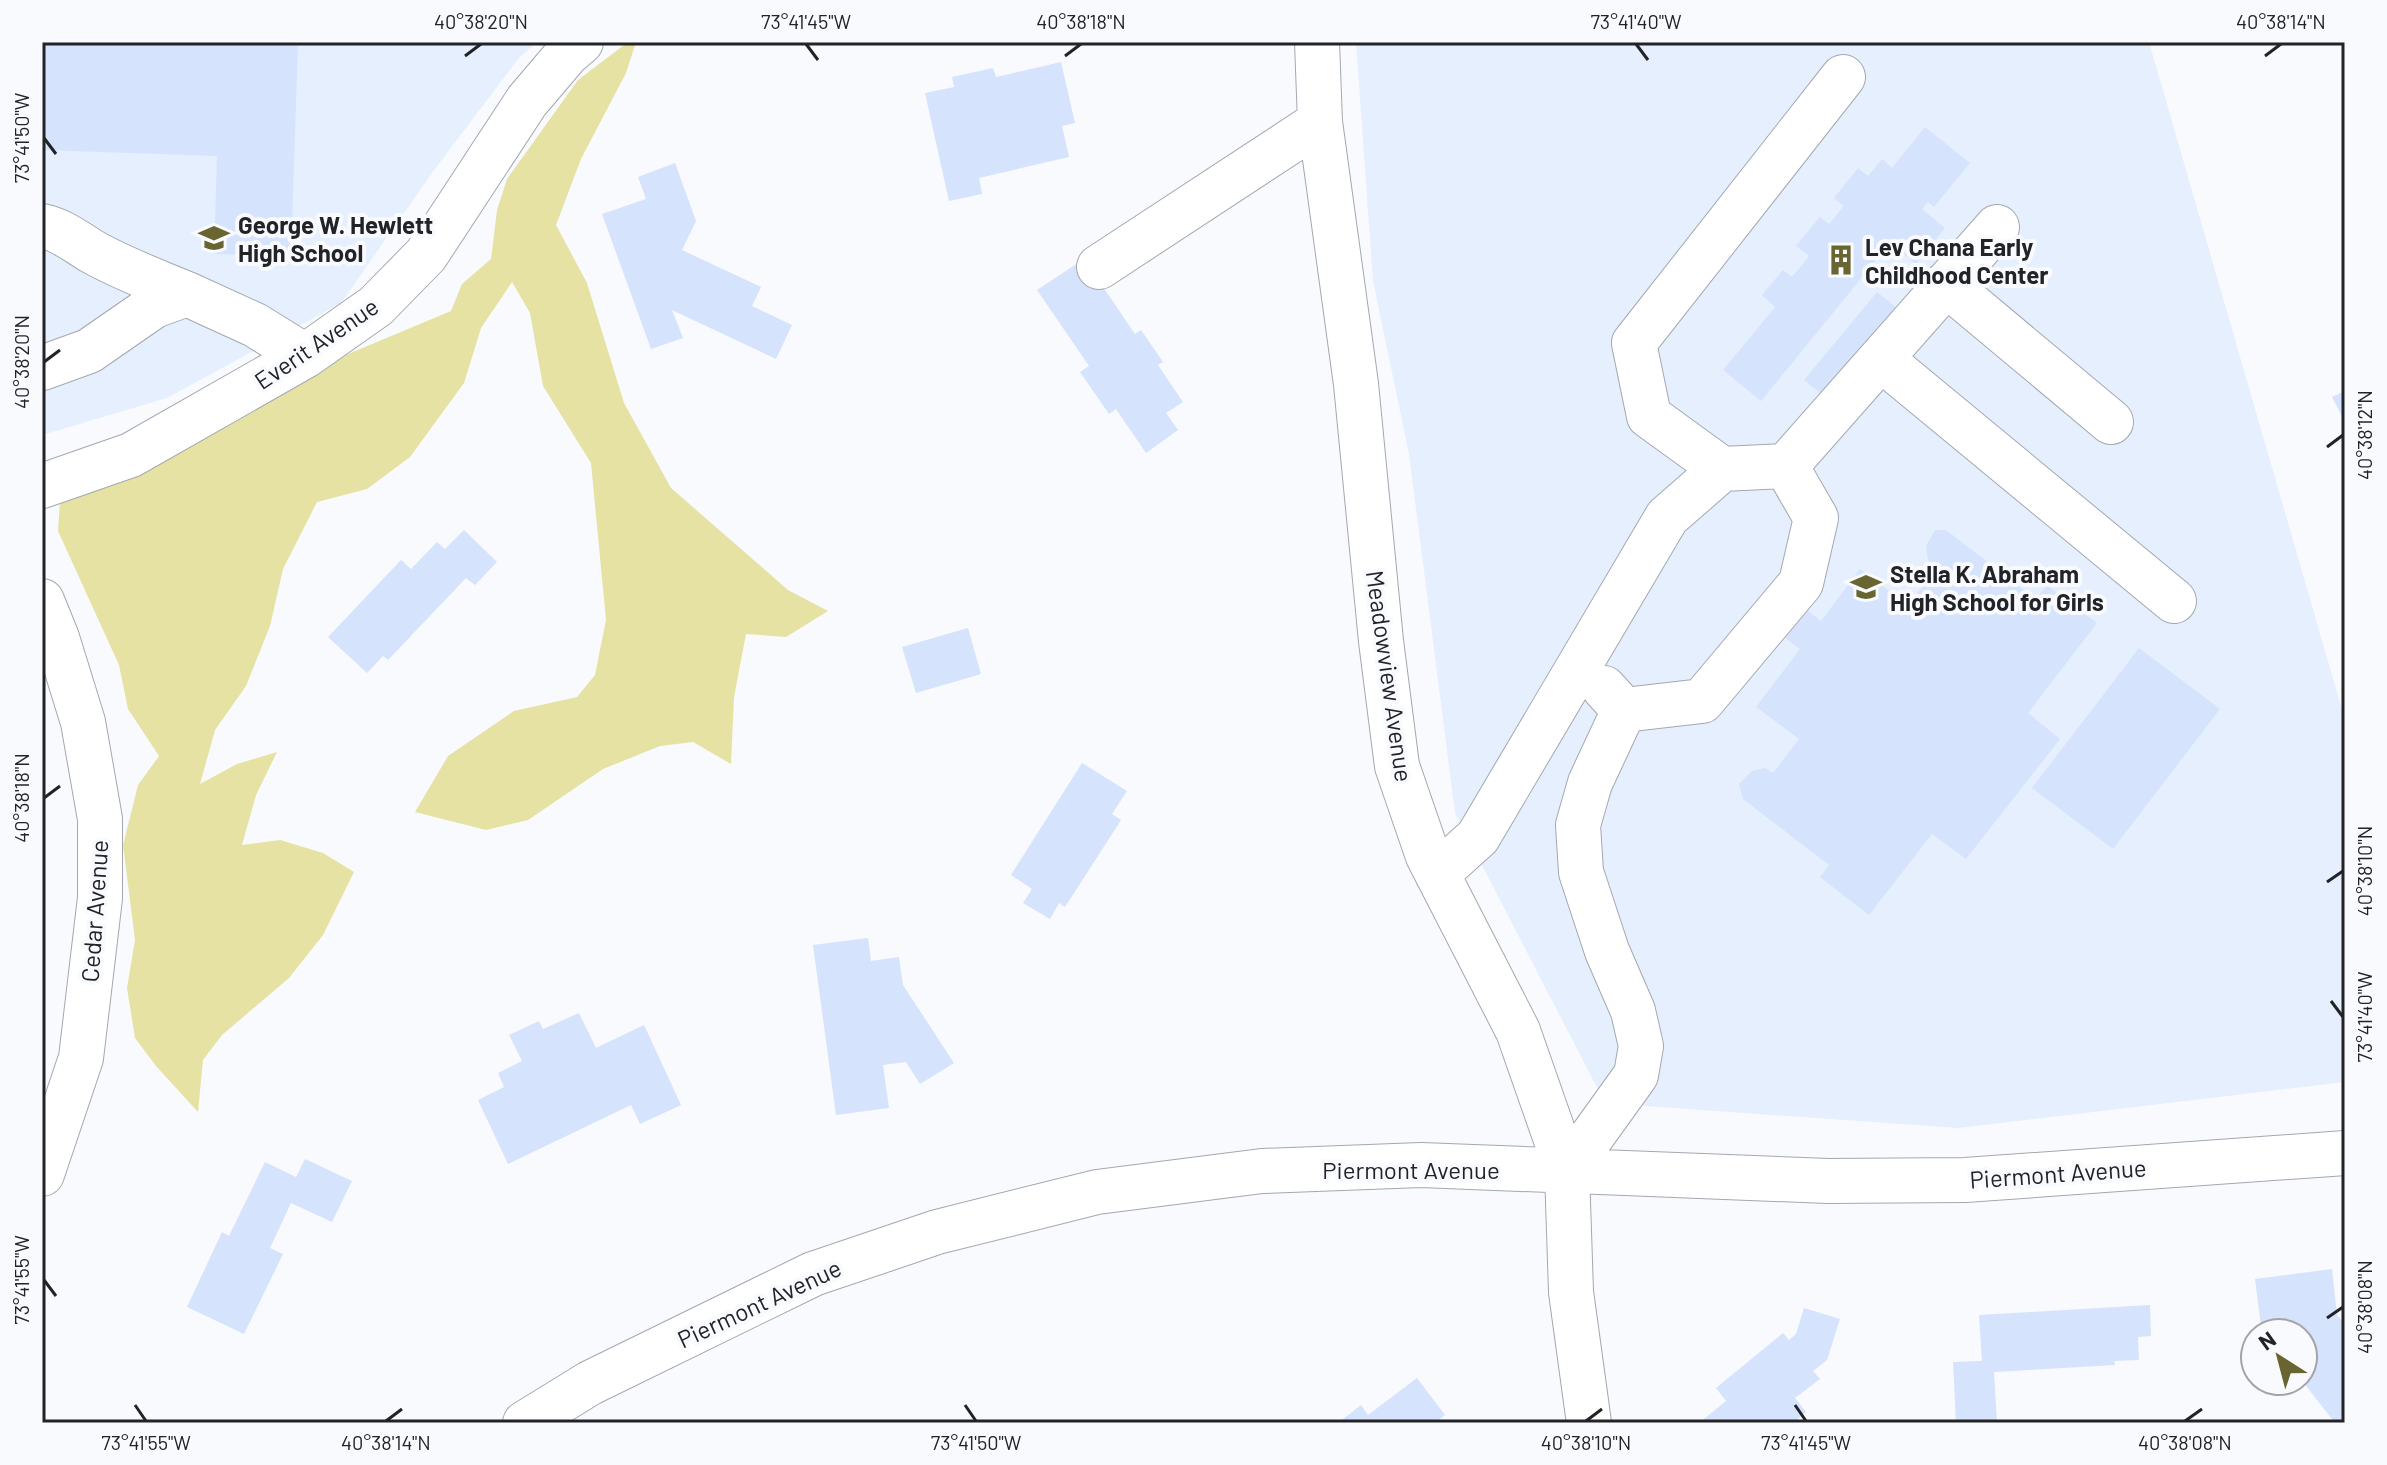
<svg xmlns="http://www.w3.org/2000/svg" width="2387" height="1465" font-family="Barlow,sans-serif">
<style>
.built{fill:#e6effe}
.green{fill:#e6e2a3}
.building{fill:#d5e3fd}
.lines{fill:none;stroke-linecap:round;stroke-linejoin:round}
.minor-casing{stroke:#a3a8b0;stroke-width:46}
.minor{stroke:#fff;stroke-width:44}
.ticks{fill:none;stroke:#212326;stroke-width:3}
.labels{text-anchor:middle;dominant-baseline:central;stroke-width:8;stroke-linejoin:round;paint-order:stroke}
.poi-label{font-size:24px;font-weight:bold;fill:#212326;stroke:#f8fafd;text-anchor:start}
.street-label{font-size:24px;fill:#212326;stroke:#f8fafd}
.neatline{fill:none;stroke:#212326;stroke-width:3}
.ticks-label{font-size:20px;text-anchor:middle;fill:#212326}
</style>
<rect width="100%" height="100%" fill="#f8fafd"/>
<path class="built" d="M42,42H537L518,59L432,173L341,303L167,398L42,435Z
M1356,42H2149L2345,720V1082L1958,1128L1605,1103L1455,813L1409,454L1373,281Z"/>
<path class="green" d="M628,42H636L626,73L581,159L556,225L587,283L624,403L671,488L788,590L828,611L786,637L746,634L734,697L731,764L693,742L660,746L603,769L528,820L486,830L415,812L448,756L514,711L577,697L595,675L606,620L591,463L543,386L530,313L512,282L481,328L464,383L410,457L367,489L317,502L283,569L270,626L246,686L215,730L200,784L237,764L277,752L256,795L242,845L280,840L323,853L354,872L323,935L289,978L222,1035L203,1060L198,1112L156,1066L135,1038L127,988L135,940L123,845L138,785L159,756L128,709L119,665L58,531L60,500L341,357L451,311L462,284L491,259L497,210L507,179L578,80Z"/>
<path class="building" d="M42,42H298L291,256L214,254L217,156L42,150Z
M1061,62L1075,123L1062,126L1069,157L979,178L982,194L949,201L925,93L954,87L952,77L993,68L996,77Z
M1925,127L1970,163L1934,207L1928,202L1922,209L1945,228L1916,264L1890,243L1761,401L1723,370L1775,307L1762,295L1783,270L1792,277L1809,256L1796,246L1820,217L1829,224L1844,206L1834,198L1858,168L1868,176L1882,159L1892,168Z
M675,163L696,221L682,250L761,287L752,306L792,325L776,359L672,310L683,338L651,349L602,214L646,199L638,177Z
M1084,259L1135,334L1141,330L1163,362L1158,365L1183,402L1166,413L1178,430L1146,453L1116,409L1109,414L1080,372L1089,366L1037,290Z
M1877,292L1897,308L1824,396L1804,380Z
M2345,391V422L2332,397Z
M464,530L497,562L475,585L466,578L388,660L383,656L367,673L328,637L401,560L411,569L437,542L445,549Z
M1935,530H1946L2036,599L2047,585L2097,623L2028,713L2060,739L1966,859L1932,834L1869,915L1820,877L1829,865L1743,799L1739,784L1752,771L1765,768L1773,773L1799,739L1756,707L1800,649L1776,631L1798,603L1821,621L1860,569L1908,605L1937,568L1928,560L1926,546Z
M968,628L981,674L916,693L902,647Z
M2139,648L2220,709L2113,849L2032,788Z
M1082,763L1127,791L1112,814L1121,820L1065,907L1059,903L1050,919L1023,903L1032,889L1011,875Z
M868,938L871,961L899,957L903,985L954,1063L920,1084L906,1062L883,1065L889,1108L836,1115L813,945Z
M579,1013L596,1048L644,1025L681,1105L640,1124L631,1105L508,1164L478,1100L504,1087L498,1073L522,1061L509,1035L539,1021L543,1029Z
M305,1159L352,1181L332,1222L291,1203L270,1248L283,1254L244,1334L187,1307L222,1232L229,1236L265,1162L296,1177Z
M2332,1269L2337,1315L2345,1324V1423H2335L2303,1382V1333H2265L2261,1326L2255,1279Z
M2150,1305L2151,1336L2138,1337L2139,1360L2114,1361L2115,1365L1994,1372L1997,1423H1956L1953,1362L1982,1361L1979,1315Z
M1804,1308L1840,1319L1827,1360L1813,1371L1820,1379L1795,1398L1806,1412L1793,1423H1699L1726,1401L1716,1388L1783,1333L1789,1340L1796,1334Z
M1417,1378L1445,1415L1435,1423H1338L1361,1405L1368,1415Z"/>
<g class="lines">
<g class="minor-casing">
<path id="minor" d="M1317,42L1320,122L1356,384L1381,641L1397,766L1428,856L1518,1031L1567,1171L1571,1292L1589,1423
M42,226C62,230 76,242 93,252C123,269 156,281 187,294
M1099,267L1320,122
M1946,284L2111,422
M1881,359L2174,601
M42,368L89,351L154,306L187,294L255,325L305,356
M1786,466L1997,227
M42,486L131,455L305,356L376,306L426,255L527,101L567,54L581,42
M42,601L57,638L83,722L100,819V898L81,1058L42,1174
M1604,688L1624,710L1702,701L1801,583L1816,518L1786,466L1722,469
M1437,874L1478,837L1667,517L1722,469L1649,416L1634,343L1843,77
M1567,1171L1636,1075L1641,1046L1633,1011L1607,951L1581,872L1578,825L1590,783L1624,710
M525,1423L590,1383L813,1274L937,1232L1097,1192L1262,1171L1421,1165L1828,1181L1965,1180L2345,1153"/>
</g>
<use href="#minor" class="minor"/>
</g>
<path class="ticks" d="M806,44L818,60M1636,44L1648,60M465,56L481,44M1065,56L1081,44M2265,56L2281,44M44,138L56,154M44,362L60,350M2327,447L2343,435M44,798L60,786M2327,882L2343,871M2331,1001L2343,1017M44,1280L56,1296M2327,1318L2343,1307M135,1405L146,1421M965,1405L976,1421M1795,1405L1806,1421M386,1421L402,1409M1586,1421L1602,1409M2185,1421L2202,1409"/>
<defs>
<g id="school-bare" transform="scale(2.4)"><path d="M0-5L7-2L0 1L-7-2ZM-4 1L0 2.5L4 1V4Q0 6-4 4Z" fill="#696531" stroke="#f8fafd" stroke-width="2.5" paint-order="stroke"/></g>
<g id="building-bare" transform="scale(2.4)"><path d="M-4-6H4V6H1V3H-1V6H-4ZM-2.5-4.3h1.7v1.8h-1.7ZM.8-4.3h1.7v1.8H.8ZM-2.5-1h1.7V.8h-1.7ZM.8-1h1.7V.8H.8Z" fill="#696531" stroke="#f8fafd" stroke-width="2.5" paint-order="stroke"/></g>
</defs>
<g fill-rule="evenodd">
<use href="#school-bare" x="214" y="238"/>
<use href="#building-bare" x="1841" y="260"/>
<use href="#school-bare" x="1866" y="587"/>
</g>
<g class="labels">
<g class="poi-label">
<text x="238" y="224">George W. Hewlett<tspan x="238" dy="28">High School</tspan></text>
<text x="1865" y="246">Lev Chana Early<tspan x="1865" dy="28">Childhood Center</tspan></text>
<text x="1890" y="573">Stella K. Abraham<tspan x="1890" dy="28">High School for Girls</tspan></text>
</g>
<g class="street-label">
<text transform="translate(316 343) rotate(-34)">Everit Avenue</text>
<text transform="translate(1390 676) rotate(82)">Meadowview Avenue</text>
<text transform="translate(94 911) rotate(-86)">Cedar Avenue</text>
<text x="1411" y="1169">Piermont Avenue</text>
<text transform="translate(2058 1173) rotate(-4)">Piermont Avenue</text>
<text transform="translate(759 1303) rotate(-25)">Piermont Avenue</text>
</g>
</g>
<rect width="2387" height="1465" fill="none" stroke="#f8fafd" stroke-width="88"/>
<g transform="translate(2279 1357) rotate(324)"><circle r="38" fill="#f8fafd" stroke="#a2a4a7" stroke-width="2"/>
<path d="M0-6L14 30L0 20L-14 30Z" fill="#696531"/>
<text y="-12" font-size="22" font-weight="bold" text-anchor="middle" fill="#212326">N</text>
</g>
<rect x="44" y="44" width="2299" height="1377" class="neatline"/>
<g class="ticks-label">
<text x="481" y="29">40°38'20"N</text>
<text x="806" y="29">73°41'45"W</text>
<text x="1081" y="29">40°38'18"N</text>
<text x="1636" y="29">73°41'40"W</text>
<text x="2281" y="29">40°38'14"N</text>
<text transform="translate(22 138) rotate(-90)" y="7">73°41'50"W</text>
<text transform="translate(22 362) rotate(-90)" y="7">40°38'20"N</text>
<text transform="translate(2365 435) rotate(-90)" y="7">40°38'12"N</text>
<text transform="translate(22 798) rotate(-90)" y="7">40°38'18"N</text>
<text transform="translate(2365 871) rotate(-90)" y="7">40°38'10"N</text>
<text transform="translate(2365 1017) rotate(-90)" y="7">73°41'40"W</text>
<text transform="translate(22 1280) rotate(-90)" y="7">73°41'55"W</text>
<text transform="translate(2365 1307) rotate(-90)" y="7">40°38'08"N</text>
<text x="146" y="1450">73°41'55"W</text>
<text x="386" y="1450">40°38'14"N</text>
<text x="976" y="1450">73°41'50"W</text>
<text x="1586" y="1450">40°38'10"N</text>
<text x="1806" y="1450">73°41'45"W</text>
<text x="2185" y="1450">40°38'08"N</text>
</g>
</svg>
